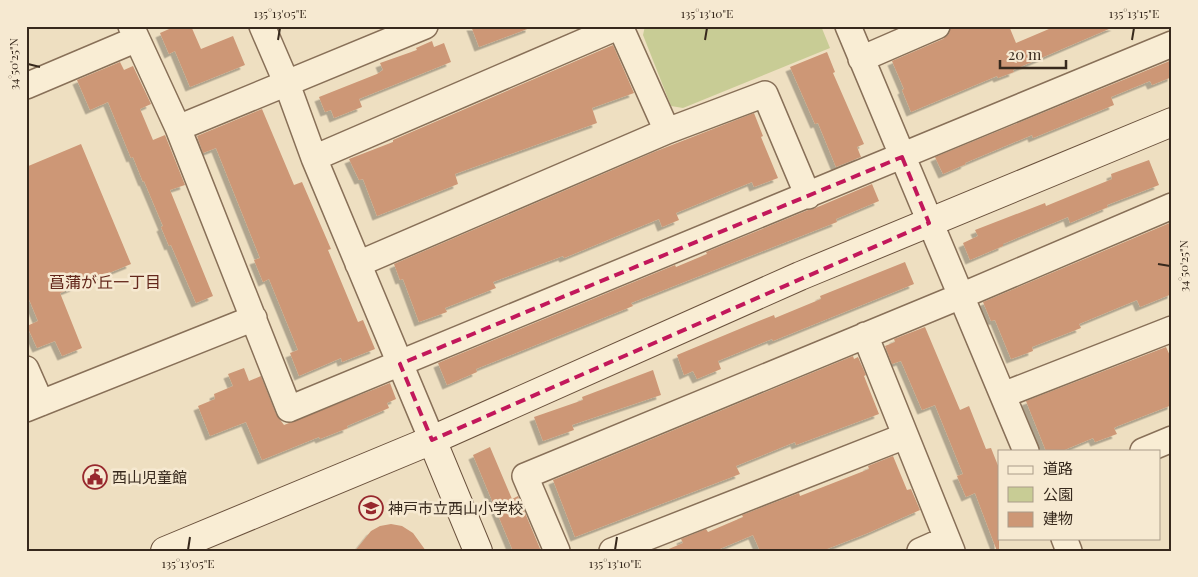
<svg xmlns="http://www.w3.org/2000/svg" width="1198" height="577" font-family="'Playfair Display','Noto Sans JP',serif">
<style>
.green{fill:#c8cc95}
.building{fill:#cd9776;filter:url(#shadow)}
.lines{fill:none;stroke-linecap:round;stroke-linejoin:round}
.street-casing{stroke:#887058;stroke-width:28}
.secondary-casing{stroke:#6a513c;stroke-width:30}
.street{stroke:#f9edd4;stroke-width:25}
.secondary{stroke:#f9edd4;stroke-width:28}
.marked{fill:none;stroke:#c2185b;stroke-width:4;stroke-dasharray:10 6;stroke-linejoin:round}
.ticks{fill:none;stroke:#37291d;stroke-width:2}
.labels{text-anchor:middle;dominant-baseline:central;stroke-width:5;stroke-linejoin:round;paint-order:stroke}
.poi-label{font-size:15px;fill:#37291d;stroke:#f6e9d1;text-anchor:start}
.neighbourhood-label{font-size:16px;fill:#64281c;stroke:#f6e9d1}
.neatline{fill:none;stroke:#37291d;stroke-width:2}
.ticks-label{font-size:12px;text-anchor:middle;fill:#37291d}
</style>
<defs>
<filter id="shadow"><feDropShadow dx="-4.5" dy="4.5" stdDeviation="0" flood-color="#0004"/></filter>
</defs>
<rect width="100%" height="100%" fill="#eedfc1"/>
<path class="green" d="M645,26H821L830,48L683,108L671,106L643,35Z"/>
<path class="building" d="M176,26H191L201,49L233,36L245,65L190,87L175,51L169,54L160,33Z
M471,26H530V28L479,47Z
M951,26H1009L1016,43L1056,26H1116L1013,70L1014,72L998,78L997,76L911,112L902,90L904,89L892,61L943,39L949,34Z
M432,41L434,47L444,43L451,62L359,99L362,107L334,118L331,110L325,112L319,97L377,74L383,70L380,63L417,50L416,48Z
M613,45L634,93L592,108L597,123L455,174L458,184L377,216L363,179L359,180L349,159L393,142V140Z
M827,52L835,72L833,73L864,144L857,147L861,157L836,167L818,123L815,124L790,67Z
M1172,60V77L1152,85L1150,81L1111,97L1114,105L1033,138L1032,135L965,163L966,164L943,174L935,157Z
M120,62L124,70L133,66L151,104L140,109L153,140L165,135L185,185L170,190L213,296L196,303L171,245L169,246L161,227L163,226L144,181L143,182L133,157L131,158L108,102L90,110L77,80Z
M262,109L294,185L302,182L331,249L328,250L358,322L363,320L375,349L342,362L341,358L299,376L290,353L298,350L269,279L263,282L254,260L260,258L216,148L203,153L197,136Z
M754,113L763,136L761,137L778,178L754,187L752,182L676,213L679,220L662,227L659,219L564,258L563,256L493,282L496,288L445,308L447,312L419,322L403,279L400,280L394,264L654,152Z
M81,144L131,264L60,293L82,348L62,356L55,341L37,348L27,326L38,321L26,292V167Z
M1149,160L1159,185L1107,205L1108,207L1070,223L1068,217L1003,244V246L970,260L963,243L978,236L975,230L1045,203L1046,206L1112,179L1111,174Z
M872,184L879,201L836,219L837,222L631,303L633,306L476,369L477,372L447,385L438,363L675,265L676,267L707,254L706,252L808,210L813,209Z
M1172,222V294L1140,307L1137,300L1079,324L1081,328L1032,347L1033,351L1011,359L995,320L991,321L983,302Z
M905,262L914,284L773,341L772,339L718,361L721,369L697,379L693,371L684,375L677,355L749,325L774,315L775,318L821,299L820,296Z
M925,327L960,410L969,406L986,449L991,448L999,468V551H997L975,493L966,497L957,476L963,474L935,405L922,410L901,361L892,364L885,346L895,342L894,339Z
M1166,347L1172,360V405L1118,426L1114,428L1117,434L1095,442L1093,438L1062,451H1046L1026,401Z
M853,356L854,359L858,357L866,375L864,376L879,414L796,445L795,442L736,466L740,474L575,537L553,480Z
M244,368L249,381L261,376L276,414L284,425L390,383L396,399L387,403L389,408L347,426L348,428L320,439L319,437L262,460L246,422L210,436L198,406L215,399L214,394L233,386L228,374Z
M653,370L661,395L572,425L574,430L543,441L534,417L583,400L582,397Z
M490,447L512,499L518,496L541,551H513L473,455Z
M893,456L907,490L911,489L920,510L868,533L822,551H760L753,535L715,551H664L683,543L681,539L706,529L708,532L743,517L742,515L799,493L800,496L869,469L868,466Z
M391,524L402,526L413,533L426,551H355L371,531L380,526Z"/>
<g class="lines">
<g class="street-casing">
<path id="street" d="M131,26L178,128L289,409L1172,44
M262,26L287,84L314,158L432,440
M620,26L667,131
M848,26L1026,451
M861,59L937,26
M26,86L137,39
M178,128L425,26
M314,158L620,26
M358,264L667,131L765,94L808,196
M865,335L952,551
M26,369L41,403
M1003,395L1172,329
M26,409L254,318
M1143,451L1172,439
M1064,538L1069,551
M557,551L525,476L961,296L1172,206
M612,551L905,436
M920,551L947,539"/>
</g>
<g class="secondary-casing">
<path id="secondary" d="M432,440L478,551
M165,551L432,440L800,276L1172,122"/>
</g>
<use href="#street" class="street"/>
<use href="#secondary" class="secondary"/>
</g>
<path class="marked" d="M902,157L929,223L432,440L400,364Z"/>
<path class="ticks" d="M278,40L280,28M705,40L707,28M1132,40L1134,28M28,64L40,67M1158,264L1170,266M188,550L190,537M615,550L617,537"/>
<defs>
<g id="civic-ring" transform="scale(1.25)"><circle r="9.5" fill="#f6e9d1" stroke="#97282d" stroke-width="1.5"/><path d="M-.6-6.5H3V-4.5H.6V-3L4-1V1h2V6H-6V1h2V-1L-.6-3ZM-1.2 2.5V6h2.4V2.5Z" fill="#97282d"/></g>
<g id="school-ring" transform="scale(1.25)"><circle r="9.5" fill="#f6e9d1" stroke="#97282d" stroke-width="1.5"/><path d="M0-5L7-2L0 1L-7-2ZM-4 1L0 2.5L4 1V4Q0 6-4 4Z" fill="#97282d"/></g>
</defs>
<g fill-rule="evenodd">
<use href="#civic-ring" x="95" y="477"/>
<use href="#school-ring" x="371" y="508"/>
</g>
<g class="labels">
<g class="poi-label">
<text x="112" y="477">西山児童館</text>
<text x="388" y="508">神戸市立西山小学校</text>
</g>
<g class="neighbourhood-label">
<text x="105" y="281">菖蒲が丘一丁目</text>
</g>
</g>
<rect width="1198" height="577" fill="none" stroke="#f6e9d1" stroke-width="55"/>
<rect x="998" y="450" width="162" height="90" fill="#f6e9d1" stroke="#aa9c89"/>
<rect x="1008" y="466" width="25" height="8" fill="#f9edd4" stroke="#aa9c89"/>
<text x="1043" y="474" font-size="15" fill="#37291d">道路</text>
<rect x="1008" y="487" width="25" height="15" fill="#c8cc95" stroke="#aa9c89"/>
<text x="1043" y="500" font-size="15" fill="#37291d">公園</text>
<rect x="1008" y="512" width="25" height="15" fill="#cd9776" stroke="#aa9c89"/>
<text x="1043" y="524" font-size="15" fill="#37291d">建物</text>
<path d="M1000 60v8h66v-8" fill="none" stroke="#37291d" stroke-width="2.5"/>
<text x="1008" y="60" font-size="15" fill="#37291d" stroke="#f6e9d1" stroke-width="4" paint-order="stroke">20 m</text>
<rect x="28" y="28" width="1142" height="522" class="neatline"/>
<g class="ticks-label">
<text x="280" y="18">135°13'05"E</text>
<text x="707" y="18">135°13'10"E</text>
<text x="1134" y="18">135°13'15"E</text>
<text transform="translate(14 64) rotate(-90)" y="4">34°50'25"N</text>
<text transform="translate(1184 266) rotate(-90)" y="4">34°50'25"N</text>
<text x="188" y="568">135°13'05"E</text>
<text x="615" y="568">135°13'10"E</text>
</g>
</svg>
